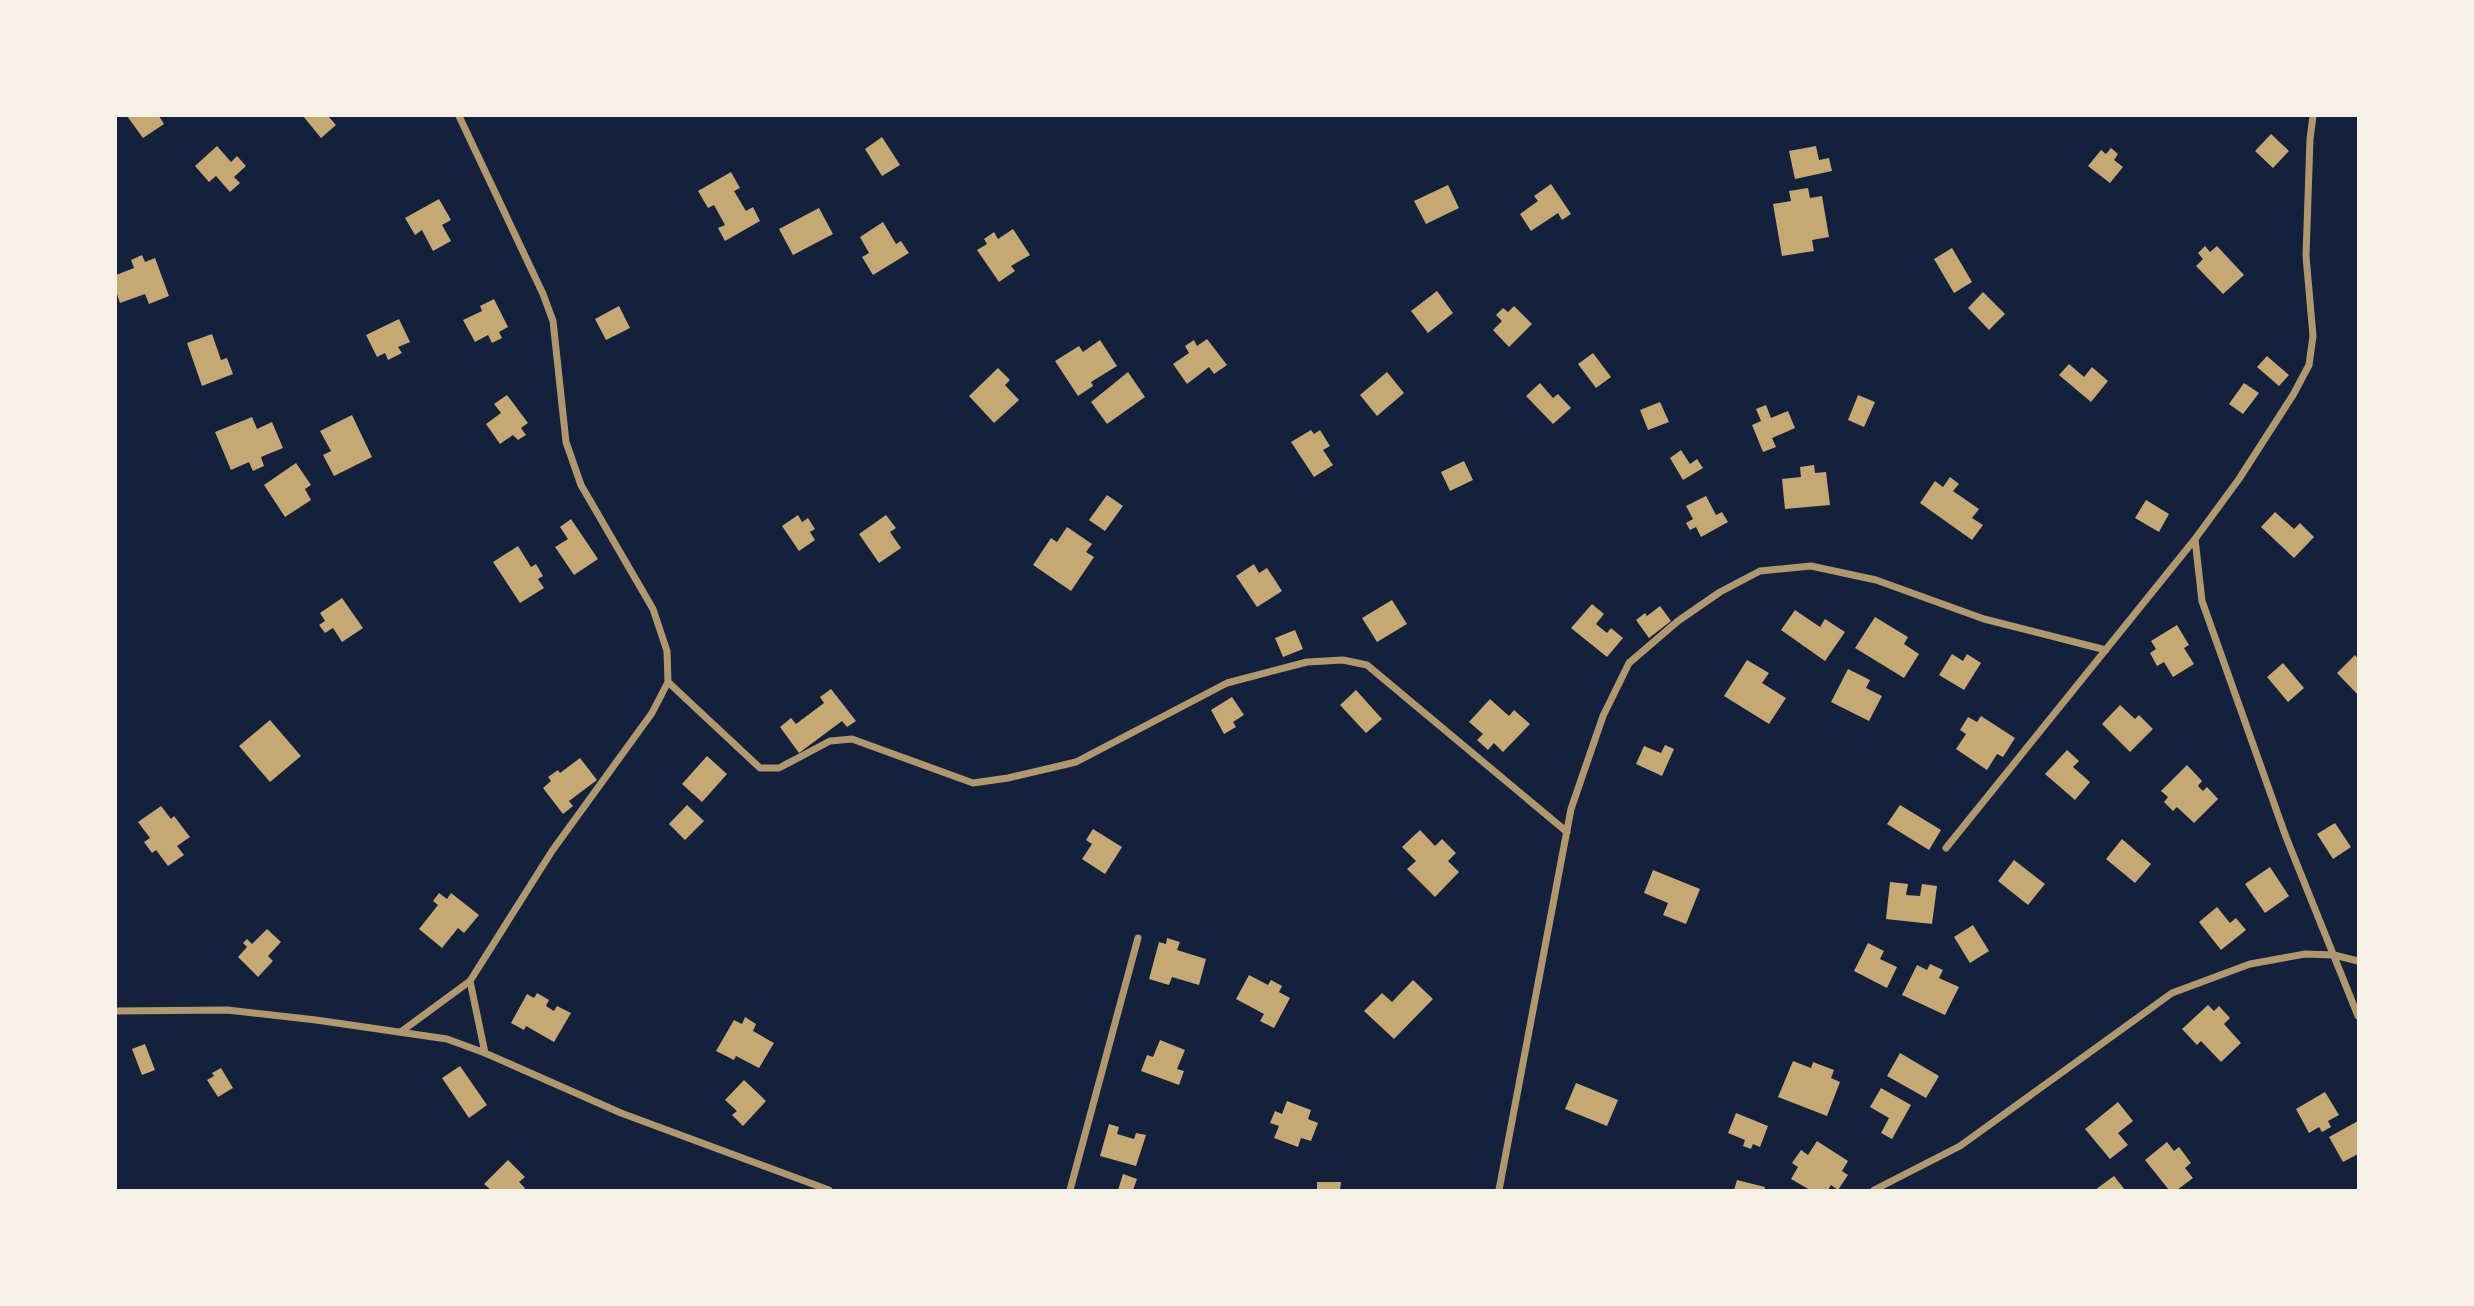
<svg xmlns="http://www.w3.org/2000/svg" width="2474" height="1306" font-family="'PT Sans Narrow',sans-serif">
<style>
.building{fill:#c6a872}
.lines{fill:none;stroke-linecap:round;stroke-linejoin:round}
.minor{stroke:#b1986c;stroke-width:7}
</style>
<rect width="100%" height="100%" fill="#14213d"/>
<path class="building" d="M127,116H159L164,124L143,138Z
M303,116H328L336,125L321,138Z
M2271,134L2289,151L2273,168L2255,151Z
M882,137L900,165L882,176L865,149Z
M217,146L231,162L237,156L246,166L234,177L240,183L230,192L216,176L209,182L195,166Z
M1816,146L1819,160L1829,158L1832,171L1795,179L1789,151Z
M2111,148L2118,154L2114,160L2123,167L2110,183L2088,166L2101,150L2106,154Z
M731,172L740,188L734,191L746,211L753,207L760,221L725,241L718,228L725,225L714,205L708,208L698,191Z
M1551,184L1571,214L1562,220L1558,213L1531,231L1520,214L1538,201L1534,196Z
M1448,185L1459,208L1426,224L1414,201Z
M1808,188L1810,198L1822,196L1829,237L1812,240L1814,251L1782,256L1773,204L1791,201L1789,191Z
M439,199L451,220L442,225L451,241L433,251L422,230L415,235L405,218Z
M819,208L833,234L793,255L779,229Z
M883,222L896,244L901,241L909,253L873,275L862,257L869,253L860,237Z
M1013,229L1030,255L1011,266L1015,271L999,282L977,250L987,244L984,239L994,232L998,239Z
M2205,246L2210,252L2217,246L2244,275L2223,294L2196,266L2203,259L2198,253Z
M1952,248L1972,282L1954,293L1934,259Z
M142,255L145,262L155,258L169,296L149,304L145,294L120,303L116,291V275L134,268L131,260Z
M1437,291L1453,313L1428,333L1411,311Z
M1983,292L2005,314L1989,330L1968,308Z
M494,299L508,327L499,332L502,338L492,343L488,335L475,342L463,320L482,311L480,306Z
M619,306L630,328L606,340L595,319Z
M1514,306L1532,324L1509,347L1493,330L1502,321L1496,315L1503,308L1508,312Z
M399,319L410,342L398,347L402,353L388,360L385,353L377,357L366,335Z
M212,334L221,360L227,358L233,374L202,386L187,343Z
M1207,339L1227,365L1214,374L1209,367L1187,384L1173,364L1189,353L1185,346L1194,340L1197,346Z
M1100,340L1117,366L1091,382L1093,386L1078,396L1055,361L1079,346L1083,352Z
M1593,353L1611,377L1596,388L1578,364Z
M2267,356L2289,375L2279,386L2257,367Z
M2069,364L2084,377L2092,367L2108,381L2091,402L2059,375Z
M998,368L1010,380L1005,385L1019,400L994,423L969,396Z
M1128,372L1145,397L1107,424L1091,402Z
M1387,372L1404,393L1377,416L1360,395Z
M1540,383L1553,398L1558,394L1571,408L1553,424L1526,396Z
M2244,383L2259,393L2243,414L2229,404Z
M507,395L528,423L521,428L526,435L518,440L513,435L500,444L486,424L501,413L494,404Z
M1858,395L1875,402L1864,427L1848,420Z
M1660,402L1669,422L1648,430L1640,410Z
M1766,405L1771,418L1788,411L1795,428L1772,438L1776,447L1763,452L1752,425L1761,421L1756,409Z
M352,415L372,457L334,476L323,455L331,451L320,431Z
M252,417L257,429L272,422L283,448L261,457L264,466L253,471L249,462L231,470L215,432Z
M1311,430L1314,434L1320,430L1330,446L1323,450L1333,465L1314,477L1291,442Z
M1681,450L1690,464L1697,459L1703,468L1683,480L1670,458Z
M1464,461L1473,480L1450,491L1441,472Z
M296,463L311,485L305,489L311,500L285,517L264,485Z
M1814,465L1815,473L1826,472L1830,505L1785,509L1782,479L1801,477L1800,467Z
M1950,477L1959,484L1953,491L1979,509L1972,518L1983,525L1972,540L1920,503L1935,481L1943,487Z
M1107,495L1123,506L1105,531L1089,520Z
M1706,496L1716,515L1722,512L1728,522L1701,537L1696,527L1690,530L1686,523L1693,519L1686,506Z
M2146,500L2169,514L2159,532L2135,518Z
M2275,512L2294,529L2300,523L2314,537L2294,558L2261,527Z
M798,515L802,522L808,518L815,529L810,532L815,540L799,551L782,526Z
M886,515L896,528L890,532L901,548L879,563L859,534Z
M571,519L598,559L574,575L555,547L568,539L560,527Z
M1067,527L1092,544L1086,552L1094,557L1071,591L1033,565L1051,538L1057,542Z
M518,546L531,567L536,564L543,576L538,579L544,588L520,603L493,562Z
M1254,564L1259,573L1267,568L1282,591L1257,607L1236,576Z
M342,598L363,628L342,642L333,628L325,633L319,625L325,621L320,613Z
M1392,600L1407,624L1377,642L1362,618Z
M1592,604L1604,614L1596,624L1607,633L1611,628L1623,638L1607,657L1571,628Z
M1660,606L1671,621L1649,638L1636,620L1645,613L1647,616Z
M1795,610L1820,627L1825,619L1845,632L1825,661L1781,630Z
M1875,617L1908,637L1904,644L1919,654L1904,678L1855,648Z
M2177,625L2189,645L2184,648L2194,664L2173,677L2164,662L2157,666L2150,653L2156,649L2151,641Z
M1295,630L1303,649L1283,657L1275,638Z
M1952,654L1963,661L1967,654L1981,663L1964,690L1939,675Z
M2355,655L2358,659V695L2337,673Z
M1747,660L1769,673L1762,683L1786,698L1769,724L1724,696Z
M2283,663L2304,688L2288,702L2267,677Z
M1848,669L1870,680L1866,688L1882,696L1869,721L1831,702Z
M831,689L856,721L847,727L842,721L799,753L780,727L791,718L796,724L824,703L820,697Z
M1356,690L1382,719L1366,733L1340,705Z
M1232,697L1244,715L1233,722L1236,727L1224,734L1211,710Z
M1490,699L1509,716L1514,710L1530,724L1503,752L1494,743L1488,750L1477,740L1483,734L1469,722Z
M2120,705L2135,719L2139,715L2153,729L2130,752L2102,724Z
M1981,716L2015,738L2003,757L1997,754L1987,770L1956,749L1966,734L1960,730L1968,717L1977,722Z
M270,720L301,756L270,782L239,746Z
M1665,745L1674,749L1662,776L1636,764L1644,746L1661,753Z
M2067,750L2079,761L2073,767L2090,782L2075,800L2045,774Z
M707,756L727,774L702,802L682,784Z
M580,758L597,780L569,801L573,806L563,814L543,788L551,781L548,777L558,770L560,773Z
M2187,765L2202,781L2198,786L2203,791L2207,787L2218,799L2194,823L2177,807L2173,811L2164,802L2168,797L2161,791Z
M687,805L704,821L685,840L669,824Z
M1900,805L1941,830L1929,850L1887,824Z
M161,806L171,819L174,816L190,837L177,846L184,855L168,866L156,850L152,853L144,842L150,838L138,822Z
M2335,823L2351,847L2333,859L2317,834Z
M1093,829L1122,847L1105,874L1082,859L1092,844L1086,840Z
M1420,830L1435,846L1442,839L1456,853L1448,861L1459,872L1435,897L1407,869L1416,861L1402,847Z
M2122,839L2151,864L2135,883L2106,859Z
M2014,860L2045,884L2028,905L1998,881Z
M2270,867L2289,896L2265,913L2245,884Z
M1653,870L1700,889L1686,924L1663,915L1668,903L1644,893Z
M1890,882L1908,884L1906,895L1920,896L1922,884L1937,886L1932,924L1886,919Z
M439,893L447,899L451,893L479,915L464,933L458,928L442,948L419,929L438,905L433,901Z
M2217,907L2230,923L2236,918L2246,930L2221,950L2199,922Z
M1973,925L1989,951L1970,963L1954,937Z
M267,929L281,942L268,956L273,961L258,977L238,957L247,947L243,943L247,939L252,944Z
M1167,938L1180,942L1177,950L1206,959L1199,985L1172,977L1169,985L1149,979L1159,942L1166,944Z
M1868,943L1884,951L1880,959L1897,967L1887,988L1854,971Z
M1930,964L1943,970L1939,978L1959,987L1945,1015L1902,995L1917,965L1927,970Z
M1249,975L1268,985L1271,980L1282,986L1279,992L1290,998L1274,1028L1260,1021L1264,1014L1236,999Z
M1413,980L1433,999L1394,1039L1364,1011L1382,993L1392,1002Z
M537,993L549,1000L546,1006L554,1011L557,1006L571,1013L554,1042L526,1026L524,1030L511,1023L527,994L534,998Z
M2208,1005L2214,1011L2219,1006L2230,1018L2224,1024L2241,1043L2221,1062L2201,1041L2197,1045L2182,1029Z
M745,1017L756,1024L753,1031L774,1043L759,1068L736,1056L734,1060L716,1051L734,1020L742,1024Z
M1160,1040L1185,1050L1177,1069L1184,1071L1179,1085L1141,1071L1147,1055L1153,1057Z
M145,1044L155,1070L142,1075L132,1049Z
M1900,1053L1939,1076L1926,1098L1887,1076Z
M1793,1061L1811,1068L1813,1062L1834,1070L1831,1078L1840,1082L1827,1116L1778,1097Z
M460,1066L487,1105L469,1118L442,1078Z
M221,1068L233,1088L218,1097L207,1080L214,1076L212,1073Z
M744,1080L766,1101L743,1126L732,1115L737,1111L725,1100Z
M1576,1083L1618,1100L1607,1126L1565,1109Z
M1881,1088L1911,1105L1892,1139L1881,1133L1889,1118L1870,1107Z
M2325,1092L2339,1115L2328,1121L2331,1127L2322,1132L2319,1127L2309,1133L2296,1109Z
M1287,1101L1311,1110L1308,1119L1318,1123L1311,1141L1301,1138L1298,1147L1274,1138L1279,1126L1270,1123L1275,1111L1282,1114Z
M2118,1102L2133,1121L2118,1133L2128,1145L2110,1159L2085,1129Z
M1736,1113L1768,1126L1760,1147L1753,1144L1751,1149L1743,1146L1745,1140L1728,1133Z
M2358,1121V1154L2343,1162L2329,1137Z
M1109,1124L1119,1127L1117,1134L1134,1139L1136,1133L1146,1135L1136,1166L1100,1156Z
M1817,1141L1848,1161L1842,1171L1848,1175L1838,1190L1831,1185L1828,1190H1810L1791,1179L1798,1167L1792,1163L1801,1150L1808,1155Z
M2167,1142L2174,1151L2179,1147L2191,1163L2185,1168L2193,1178L2177,1190H2169L2145,1160Z
M508,1160L525,1177L519,1182L525,1188L522,1190H491L484,1184Z
M1123,1174L1137,1179L1133,1190H1118Z
M2114,1176L2125,1190H2095Z
M1737,1180L1765,1187L1764,1190H1734Z
M1317,1182H1341L1340,1190H1317Z"/>
<g class="lines">
<path class="minor" d="M2313,116L2310,139L2306,256L2313,336L2309,365L2293,395L2239,479L2195,539L2202,601L2286,837L2358,1016
M668,682L760,768H779L830,741L852,739L973,783L1008,778L1076,762L1227,683L1307,662L1343,660L1367,665L1567,832
M1946,848L2195,539
M470,981L485,1053
M116,1011L227,1010L316,1020L447,1039L485,1053L621,1113L829,1190
M402,1031L470,981L552,851L652,713L668,682L667,651L653,609L581,485L566,442L553,321L543,294L459,116
M1070,1190L1138,938
M1499,1190L1571,809L1603,716L1629,663L1678,621L1720,592L1760,571L1811,566L1876,580L1984,619L2106,650
M1874,1190L1960,1146L2172,993L2250,964L2305,954L2334,955L2358,961"/>
</g>
<rect width="2474" height="1306" fill="none" stroke="#f6f1e7" stroke-width="234"/>
</svg>
